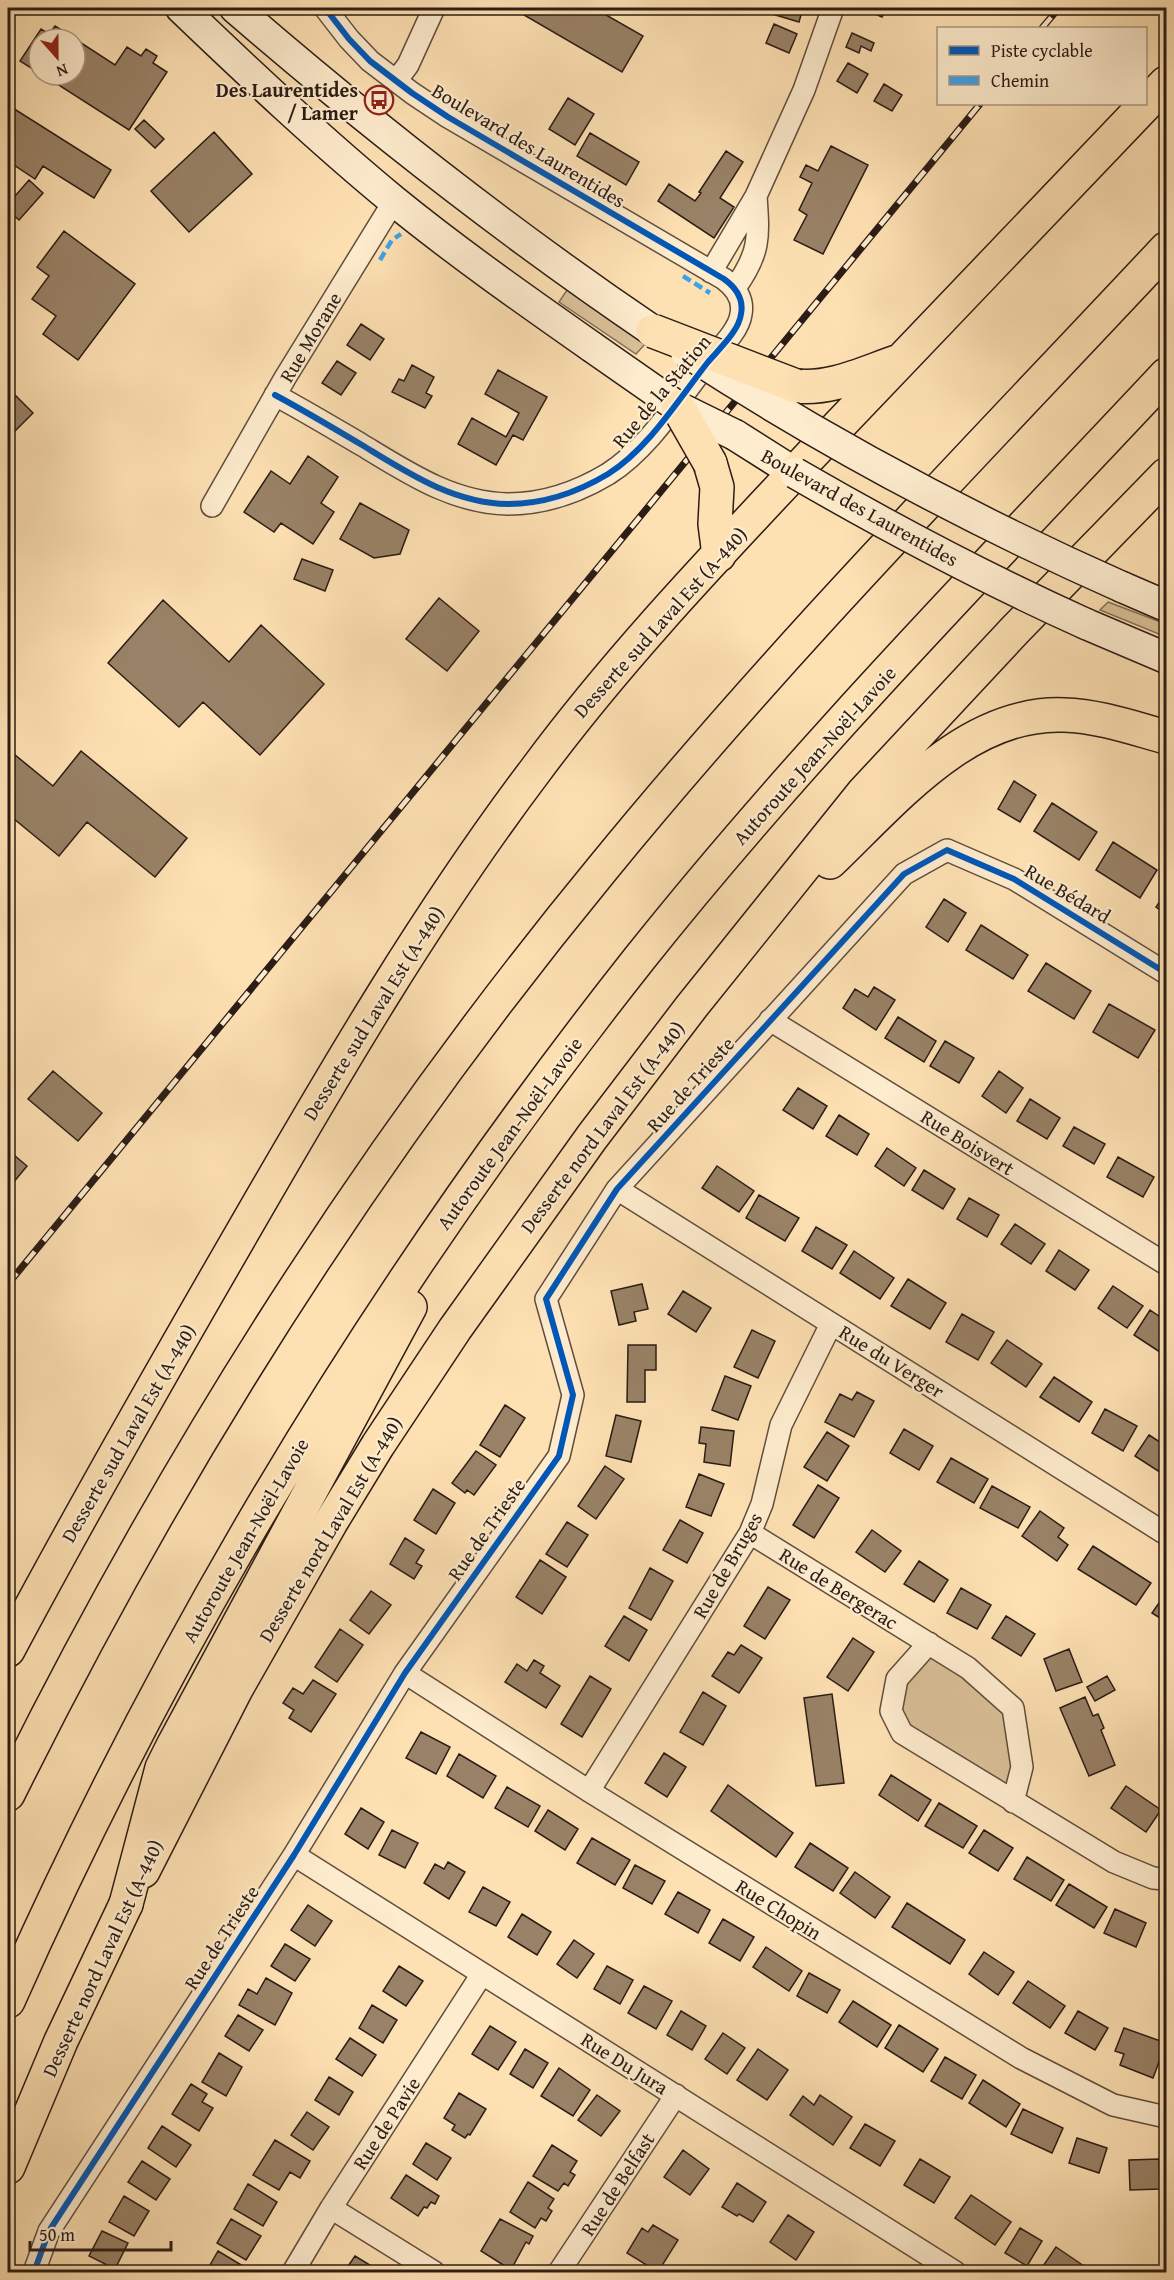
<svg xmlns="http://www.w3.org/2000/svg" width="1174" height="2280" font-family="'Gentium Book Plus',serif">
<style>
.green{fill:#dac098;stroke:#826e56;stroke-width:1.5}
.building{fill:#998267;stroke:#2b1c15;stroke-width:1.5}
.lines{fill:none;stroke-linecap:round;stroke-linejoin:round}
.minor-casing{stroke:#604d3c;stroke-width:24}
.secondary-casing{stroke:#2b1c15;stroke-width:33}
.primary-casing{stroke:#2b1c15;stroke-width:36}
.trunk-casing{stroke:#2b1c15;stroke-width:36}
.motorway-casing{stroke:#2b1c15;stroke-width:36}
.minor{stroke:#feecce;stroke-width:21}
.secondary{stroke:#feecce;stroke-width:30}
.primary{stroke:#fee1b3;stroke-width:33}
.trunk{stroke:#fee1b3;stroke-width:33}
.motorway{stroke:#fee1b3;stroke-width:33}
.rail-casing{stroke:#2b1c15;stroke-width:7}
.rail{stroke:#feecce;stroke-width:4.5;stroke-dasharray:14;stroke-linecap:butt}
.secondary-bridge-casing{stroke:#2b1c15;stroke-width:33;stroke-linecap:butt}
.primary-bridge-casing{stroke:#2b1c15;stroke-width:36;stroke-linecap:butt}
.motorway-bridge-casing{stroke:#2b1c15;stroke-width:36;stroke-linecap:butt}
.secondary-bridge{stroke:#feecce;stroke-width:30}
.primary-bridge{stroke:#fee1b3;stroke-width:33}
.motorway-bridge{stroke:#fee1b3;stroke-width:33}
.quiet{stroke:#3ea2ea;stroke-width:4.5;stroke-dasharray:9 4.5;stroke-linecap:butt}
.cycleway-casing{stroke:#feecce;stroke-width:10}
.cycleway{stroke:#0057b8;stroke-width:6}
.labels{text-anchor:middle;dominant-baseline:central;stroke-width:4.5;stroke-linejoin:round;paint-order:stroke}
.poi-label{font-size:20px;font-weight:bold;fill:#2b1c15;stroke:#feecce;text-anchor:end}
.street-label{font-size:20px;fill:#2b1c15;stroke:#feecce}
</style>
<rect width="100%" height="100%" fill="#fee1b3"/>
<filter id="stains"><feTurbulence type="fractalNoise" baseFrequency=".00333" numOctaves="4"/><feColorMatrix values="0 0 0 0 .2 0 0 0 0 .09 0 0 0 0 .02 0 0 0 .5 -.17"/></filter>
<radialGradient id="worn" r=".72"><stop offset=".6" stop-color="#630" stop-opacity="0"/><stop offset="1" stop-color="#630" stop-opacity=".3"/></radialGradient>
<path class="green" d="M567,290L646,343L636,354L559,302Z
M1108,602L1166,624V637L1100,610Z
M929,1643L1013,1708V1802L902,1733L897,1679Z"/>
<path class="building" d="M512,8H594L643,36L622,72Z
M774,8H803L799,22L772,14Z
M862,8H887L882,17Z
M774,24L797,34L789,53L766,43Z
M55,26L115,65L127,47L141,56L146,49L157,56L153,63L167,72L129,130L43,75H75V39H39V73L20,61L41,29L49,34Z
M852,33L874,43L871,51L861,46L859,53L846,47Z
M848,63L868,74L857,93L837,81Z
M884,84L902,95L892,111L874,101Z
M568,98L594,114L575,145L549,129Z
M8,105L111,170L94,198L43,166L35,179L8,161Z
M144,120L164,139L155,148L135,129Z
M214,132L252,174L189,232L151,191Z
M590,133L639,162L626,185L577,156Z
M831,146L868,165L823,254L794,240L807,215L799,210L812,183L800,177L806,165L818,171Z
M726,151L743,162L720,198L734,207L714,238L658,201L669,184L695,201L701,193L699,192Z
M29,180L43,193L19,220L8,210V204Z
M64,231L135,284L78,360L43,334L56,316L32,299L49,276L37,267Z
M361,324L384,339L370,360L347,345Z
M337,361L356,373L341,395L322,383Z
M412,365L434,377L426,393L432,396L425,408L392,392L399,379L404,381Z
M498,370L547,397L523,440L513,435L496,465L458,444L472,418L506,437L519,413L485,394Z
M8,388L33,413L8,438Z
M308,456L338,477L321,503L334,512L313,544L281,523L274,532L244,512L271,471L290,484Z
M360,503L409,530L400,554L374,558L340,539Z
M302,559L333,570L325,591L294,579Z
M439,598L479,631L447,671L406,639Z
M163,600L229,662L261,625L324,684L260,755L203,702L179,727L108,663Z
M9,750L53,786L81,751L187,838L155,877L87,822L59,856L8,814Z
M1014,781L1036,795L1020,822L998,809Z
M1052,803L1097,832L1079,860L1034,831Z
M1113,842L1157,870L1140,898L1096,870Z
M1166,892V914L1156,907Z
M944,899L966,913L948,942L926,927Z
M981,925L1028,955L1013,979L966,950Z
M1046,963L1091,991L1074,1019L1028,991Z
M874,987L895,1000L876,1030L843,1008L855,989L868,997Z
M1109,1004L1155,1030L1138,1058L1093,1032Z
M898,1017L936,1041L924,1062L885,1038Z
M945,1041L974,1058L959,1083L930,1066Z
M1166,1058V1076L1159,1072Z
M53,1071L102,1113L78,1141L28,1099Z
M999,1071L1023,1088L1006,1113L982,1096Z
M798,1088L827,1106L813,1129L783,1110Z
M1030,1099L1060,1118L1047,1139L1017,1121Z
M839,1115L869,1134L857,1155L826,1136Z
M1074,1127L1105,1144L1094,1164L1063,1146Z
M887,1148L916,1168L904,1186L875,1166Z
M8,1150L27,1166L8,1189Z
M1118,1157L1154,1177L1143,1197L1107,1177Z
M717,1166L754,1191L739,1212L702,1188Z
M924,1170L955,1189L943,1209L912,1190Z
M759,1195L799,1218L785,1241L746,1218Z
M1166,1195V1210L1160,1206Z
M969,1198L999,1215L987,1237L957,1219Z
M1015,1224L1045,1244L1031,1264L1001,1244Z
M816,1227L847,1245L832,1269L802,1251Z
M1059,1250L1089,1270L1075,1290L1046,1271Z
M854,1251L894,1278L880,1299L840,1273Z
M908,1279L946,1303L930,1329L891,1306Z
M642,1284L648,1309L634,1312L636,1321L619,1325L611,1291Z
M1113,1286L1143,1306L1127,1328L1098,1308Z
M683,1291L711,1308L696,1332L668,1314Z
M1150,1310L1166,1321V1356L1134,1335Z
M962,1314L994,1332L978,1360L946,1342Z
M752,1330L775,1341L758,1378L734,1367Z
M1007,1340L1042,1364L1026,1387L991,1363Z
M628,1345H656V1370H645V1402H627Z
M725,1376L751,1386L738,1420L712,1410Z
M1054,1377L1092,1402L1079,1422L1040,1397Z
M857,1392L874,1401L854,1437L825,1422L840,1394L852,1400Z
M505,1405L525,1418L500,1457L480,1445Z
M1105,1409L1137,1426L1123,1451L1092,1433Z
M616,1415L641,1421L631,1462L606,1456Z
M701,1427L734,1431L730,1466L704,1462L706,1444L699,1443Z
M904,1429L933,1446L919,1470L890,1453Z
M827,1432L849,1446L827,1481L804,1467Z
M1149,1435L1166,1446V1476L1135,1456Z
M476,1451L496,1465L474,1495L467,1490L465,1493L452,1483Z
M951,1458L988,1479L974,1503L937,1482Z
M605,1466L624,1479L596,1519L578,1506Z
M699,1474L724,1484L711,1516L686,1507Z
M818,1485L839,1498L814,1538L793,1525Z
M992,1486L1030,1507L1018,1528L980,1508Z
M433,1489L455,1503L436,1534L414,1520Z
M1040,1511L1064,1528L1058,1537L1068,1545L1057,1561L1022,1536Z
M680,1520L703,1533L687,1563L663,1550Z
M567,1522L588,1535L567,1567L546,1554Z
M872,1530L901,1551L885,1572L856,1552Z
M405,1538L424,1550L416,1563L422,1566L414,1579L390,1564Z
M1093,1546L1151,1583L1136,1605L1078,1569Z
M540,1560L566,1577L542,1614L516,1597Z
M919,1561L948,1580L934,1602L904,1584Z
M650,1568L673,1581L651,1620L629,1608Z
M768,1587L790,1600L765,1639L744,1626Z
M961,1588L991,1605L977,1629L947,1613Z
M371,1591L391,1605L369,1634L350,1620Z
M1166,1593V1622L1152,1613Z
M624,1616L647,1630L629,1661L605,1646Z
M1006,1616L1035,1634L1021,1656L992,1638Z
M340,1629L363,1645L337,1682L315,1667Z
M853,1638L874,1652L848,1691L827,1677Z
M741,1645L762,1658L739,1693L712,1676L728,1652L734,1655Z
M1069,1649L1082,1682L1056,1691L1044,1659Z
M534,1660L544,1666L540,1673L560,1686L546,1708L505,1682L517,1664L527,1671Z
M590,1676L611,1689L582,1737L561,1724Z
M1107,1676L1115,1690L1095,1701L1087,1687Z
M313,1680L336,1694L311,1732L289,1718L294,1710L283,1703L293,1688L303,1694Z
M703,1692L726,1706L703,1745L680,1732Z
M832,1694L844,1783L816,1786L804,1698Z
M1085,1697L1093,1716L1098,1714L1104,1728L1101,1730L1115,1765L1089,1776L1060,1708Z
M421,1732L450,1747L436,1774L406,1758Z
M664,1753L686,1767L667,1797L645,1783Z
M459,1754L496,1776L483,1798L447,1776Z
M891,1775L931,1800L918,1821L879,1795Z
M728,1785L793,1833L776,1857L711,1811Z
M1126,1786L1161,1810L1146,1832L1111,1808Z
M507,1787L540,1806L528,1827L495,1808Z
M939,1803L977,1826L963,1848L925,1826Z
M361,1808L384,1822L368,1849L345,1834Z
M548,1810L578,1829L565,1850L535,1831Z
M392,1830L418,1843L405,1868L379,1855Z
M984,1830L1013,1848L998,1871L969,1853Z
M592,1838L630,1860L615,1885L577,1863Z
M810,1843L848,1868L833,1891L795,1867Z
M1027,1857L1064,1880L1051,1901L1014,1879Z
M448,1862L465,1872L449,1899L424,1883L435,1864L444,1869Z
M635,1865L665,1881L652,1904L623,1888Z
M855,1872L890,1897L875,1918L840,1893Z
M1069,1884L1107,1907L1094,1928L1056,1905Z
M483,1887L510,1902L496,1926L469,1912Z
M678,1892L710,1910L698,1933L665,1914Z
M907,1903L965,1940L950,1964L892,1927Z
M308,1905L332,1921L315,1946L291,1930Z
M1115,1909L1146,1923L1136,1947L1104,1933Z
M522,1914L551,1932L537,1955L508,1937Z
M723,1919L754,1937L740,1961L709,1943Z
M1163,1931H1166V1955H1162Z
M574,1940L594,1954L577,1978L557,1964Z
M285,1944L310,1959L295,1981L271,1966Z
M766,1947L802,1971L789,1991L753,1967Z
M984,1952L1014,1972L998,1995L969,1974Z
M399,1966L423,1981L406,2006L383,1991Z
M607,1966L633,1980L620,2004L594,1989Z
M809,1973L840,1990L827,2013L797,1996Z
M266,1978L292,1993L275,2025L239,2005L248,1989L257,1994Z
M1028,1981L1065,2006L1050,2028L1013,2003Z
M644,1986L672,2001L656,2029L628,2013Z
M853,2001L891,2025L877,2047L839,2022Z
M372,2005L397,2020L383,2043L359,2028Z
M681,2011L706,2026L692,2050L667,2035Z
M1078,2011L1108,2028L1095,2050L1065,2033Z
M238,2015L263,2030L249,2051L225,2036Z
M899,2025L938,2049L923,2072L885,2048Z
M490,2026L516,2042L498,2070L472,2054Z
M1124,2028L1166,2043L1153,2078L1120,2065L1124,2054L1115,2051Z
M723,2033L745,2048L727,2074L705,2059Z
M350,2038L376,2055L362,2076L336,2059Z
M525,2049L548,2063L533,2088L510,2074Z
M758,2049L788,2070L767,2100L737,2080Z
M219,2053L242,2067L226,2096L202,2082Z
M945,2057L976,2075L962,2099L931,2081Z
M559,2068L590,2090L573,2116L541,2096Z
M329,2077L353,2092L339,2115L315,2100Z
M983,2080L1020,2104L1006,2127L969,2103Z
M191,2084L207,2094L202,2102L213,2108L199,2131L172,2114Z
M459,2093L486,2109L470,2135L468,2134L465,2138L452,2130L455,2125L444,2118Z
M597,2095L620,2111L601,2136L578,2120Z
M820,2095L852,2117L833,2145L790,2115L803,2096L814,2105Z
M1023,2109L1063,2128L1052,2153L1011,2134Z
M307,2112L329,2127L313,2150L291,2135Z
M865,2124L895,2141L880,2166L850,2148Z
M162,2126L191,2145L176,2167L148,2148Z
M1077,2138L1107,2148L1099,2173L1069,2163Z
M275,2140L310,2161L300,2178L290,2172L279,2190L253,2175Z
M426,2143L451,2158L437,2180L413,2164Z
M552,2145L577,2161L570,2172L575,2175L568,2186L564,2183L558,2191L533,2176Z
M683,2150L709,2169L690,2195L664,2177Z
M920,2159L950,2177L934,2203L904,2185Z
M1159,2159L1160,2189L1130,2190L1129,2160Z
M142,2161L170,2179L156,2200L128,2182Z
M406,2175L439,2196L435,2204L431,2202L427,2208L424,2207L418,2216L391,2198Z
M528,2182L554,2199L548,2208L552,2211L546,2221L541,2218L535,2228L510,2212Z
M737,2183L766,2202L753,2222L739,2214L737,2216L722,2207Z
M248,2184L277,2202L263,2226L234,2209Z
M971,2195L1011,2222L995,2245L955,2218Z
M124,2196L149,2211L134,2236L109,2222Z
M788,2215L814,2232L796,2260L770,2242Z
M231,2219L261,2236L246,2260L217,2243Z
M500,2219L533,2236L529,2244L526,2242L512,2268H508L481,2251Z
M653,2225L678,2240L658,2272L627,2253L642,2228L648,2232Z
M1020,2228L1042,2241L1027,2266L1005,2253Z
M102,2231L128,2243L115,2269L89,2256Z
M1056,2247L1087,2268L1083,2272H1039Z
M218,2251L243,2266L239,2272H206Z
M355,2256L378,2270L377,2272H344Z"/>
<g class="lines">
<g class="minor-casing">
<path id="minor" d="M396,81L408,65L434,8
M711,272L756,196L804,90L833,8
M735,288C760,253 759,238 756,196
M275,395C305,411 333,428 362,445C408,473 453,503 508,504C543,504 578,492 608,474C649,448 678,400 708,362C719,349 739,331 741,314C744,299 735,287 724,279L448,117L412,93L370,61L349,39L325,8
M212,506L285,378L394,201
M770,1020L1166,1264
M617,1189L1166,1534
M750,1533L968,1668L1013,1708L1022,1767L1013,1802
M929,1643L897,1679L891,1711L902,1733L1114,1862L1153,1878L1166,1879
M405,1673L589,1791L1021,2058L1113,2105L1166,2117
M589,1791L750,1533L762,1504L781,1425L831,1324
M294,1855L955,2272
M331,2208L434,2272
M34,2272L49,2231L294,1855L405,1673L559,1456L573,1395L546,1299L617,1189L904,874L947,850L1014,879L1166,973
M293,2272L331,2208L482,1974
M559,2272L676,2095"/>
</g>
<g class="secondary-casing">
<path id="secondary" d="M181,8C250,74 320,140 394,201C458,253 525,300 592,347
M235,8C368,123 507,232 653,331
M735,435L795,473
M1122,587L1166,606
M1086,624L1166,658"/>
</g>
<g class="primary-casing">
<path id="primary" d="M710,463L717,487L715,524L719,555
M830,862C894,801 967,711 1064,715C1099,716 1133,728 1166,737
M8,1650C84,1507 165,1366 246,1226C336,1070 427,914 535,771C623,652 726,546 827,438
M143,1871L236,1689L331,1522L378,1445L455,1329L592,1137L692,1006L863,793L1015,630L1166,475"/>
</g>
<g class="trunk-casing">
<path id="trunk" d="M8,2167L61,2041L126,1904"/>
</g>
<g class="motorway-casing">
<path id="motorway" d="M796,386C832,390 866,372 900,361
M827,438L1166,83
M8,1794C171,1465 369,1152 602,869C779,652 975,453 1166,249
M126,1904L162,1768L174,1744L410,1307
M8,2001C173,1629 386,1279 639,959C802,754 987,566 1166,375"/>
</g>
<use href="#minor" class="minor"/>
<use href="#secondary" class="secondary"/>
<use href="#primary" class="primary"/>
<use href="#trunk" class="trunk"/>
<use href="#motorway" class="motorway"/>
<g class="rail-casing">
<path id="rail" d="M1042,28L1059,8
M8,1284L980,104"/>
</g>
<use href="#rail" class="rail"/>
<g class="secondary-bridge-casing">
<path id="secondary-bridge" d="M592,347L678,407L735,435
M686,352C825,442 971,520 1122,587
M795,473C890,528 986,579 1086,624"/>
</g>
<g class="primary-bridge-casing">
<path id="primary-bridge" d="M678,407L710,463"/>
</g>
<g class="motorway-bridge-casing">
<path id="motorway-bridge" d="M653,331L796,386"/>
</g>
<use href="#secondary-bridge" class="secondary-bridge"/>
<use href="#primary-bridge" class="primary-bridge"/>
<use href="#motorway-bridge" class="motorway-bridge"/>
<path class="quiet" d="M380,260L392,240L401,234
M683,276L710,293"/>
<g class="cycleway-casing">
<path id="cycleway" d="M275,395C305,411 333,428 362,445C408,473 453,503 508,504C543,504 578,492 608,474C649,448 678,400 708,362C719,349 739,331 741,314C744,299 735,287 724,279L448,117L412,93L370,61L349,39L325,8
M34,2272L49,2231L294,1855L405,1673L559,1456L573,1395L546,1299L617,1189L904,874L947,850L1014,879L1166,973"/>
</g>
<use href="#cycleway" class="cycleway"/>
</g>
<defs>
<g id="bus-ring" transform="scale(1.5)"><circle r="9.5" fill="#feecce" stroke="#8f2418" stroke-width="1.5"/><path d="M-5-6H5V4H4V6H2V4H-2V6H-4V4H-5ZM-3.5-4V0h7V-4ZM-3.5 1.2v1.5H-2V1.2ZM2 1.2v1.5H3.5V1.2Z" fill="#8f2418"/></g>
</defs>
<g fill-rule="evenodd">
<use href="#bus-ring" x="379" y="100"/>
</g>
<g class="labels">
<g class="poi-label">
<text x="358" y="89">Des Laurentides<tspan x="358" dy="23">/ Lamer</tspan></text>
</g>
<g class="street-label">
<text transform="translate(529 145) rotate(31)">Boulevard des Laurentides</text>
<text transform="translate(310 337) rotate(-59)">Rue Morane</text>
<text transform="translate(661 391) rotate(-50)">Rue de la Station</text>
<text transform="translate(860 507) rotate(29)">Boulevard des Laurentides</text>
<text transform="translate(660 622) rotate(-48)">Desserte sud Laval Est (A-440)</text>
<text transform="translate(814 755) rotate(-48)">Autoroute Jean-Noël-Lavoie</text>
<text transform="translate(1068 893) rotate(31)">Rue Bédard</text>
<text transform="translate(373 1013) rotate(-58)">Desserte sud Laval Est (A-440)</text>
<text transform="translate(690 1084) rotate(-48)">Rue de Trieste</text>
<text transform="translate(602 1127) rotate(-53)">Desserte nord Laval Est (A-440)</text>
<text transform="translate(509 1133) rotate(-54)">Autoroute Jean-Noël-Lavoie</text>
<text transform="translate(968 1142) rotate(32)">Rue Boisvert</text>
<text transform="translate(892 1361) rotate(32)">Rue du Verger</text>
<text transform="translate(128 1433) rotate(-60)">Desserte sud Laval Est (A-440)</text>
<text transform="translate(330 1529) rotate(-59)">Desserte nord Laval Est (A-440)</text>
<text transform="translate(486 1529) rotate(-55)">Rue de Trieste</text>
<text transform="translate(245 1540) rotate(-60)">Autoroute Jean-Noël-Lavoie</text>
<text transform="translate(727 1565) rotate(-60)">Rue de Bruges</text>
<text transform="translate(839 1588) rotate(32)">Rue de Bergerac</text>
<text transform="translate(779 1909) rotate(32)">Rue Chopin</text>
<text transform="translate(221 1937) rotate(-57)">Rue de Trieste</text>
<text transform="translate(102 1958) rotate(-65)">Desserte nord Laval Est (A-440)</text>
<text transform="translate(625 2063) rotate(32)">Rue Du Jura</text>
<text transform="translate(386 2123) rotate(-57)">Rue de Pavie</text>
<text transform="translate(617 2184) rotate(-57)">Rue de Belfast</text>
</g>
</g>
<rect width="1174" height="2280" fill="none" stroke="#fee1b3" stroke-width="30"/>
<rect x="9" y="9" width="1156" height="2262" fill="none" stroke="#2b1c15" stroke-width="3"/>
<rect x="15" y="15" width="1144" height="2250" fill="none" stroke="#2b1c15" stroke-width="1.5"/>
<rect x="937" y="27" width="210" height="78" fill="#feecce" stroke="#aa9984" stroke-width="1.5"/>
<rect x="949" y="46" width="30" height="9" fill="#0057b8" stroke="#aa9984" stroke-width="1.5"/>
<text x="991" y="57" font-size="18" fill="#2b1c15">Piste cyclable</text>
<rect x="949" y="76" width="30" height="9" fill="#3ea2ea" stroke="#aa9984" stroke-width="1.5"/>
<text x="991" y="87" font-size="18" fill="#2b1c15">Chemin</text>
<g transform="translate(57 57) rotate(159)"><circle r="28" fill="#feecce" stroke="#aa9984" stroke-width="1.5"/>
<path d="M0-4.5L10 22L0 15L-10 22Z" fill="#8f2418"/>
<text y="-9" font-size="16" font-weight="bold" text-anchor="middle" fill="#2b1c15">N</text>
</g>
<path d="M30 2241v9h141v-9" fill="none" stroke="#2b1c15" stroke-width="3"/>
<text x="39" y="2241" font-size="18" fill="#2b1c15" stroke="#feecce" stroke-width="4.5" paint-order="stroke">50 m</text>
<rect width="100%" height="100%" filter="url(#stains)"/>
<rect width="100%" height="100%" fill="url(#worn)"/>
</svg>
